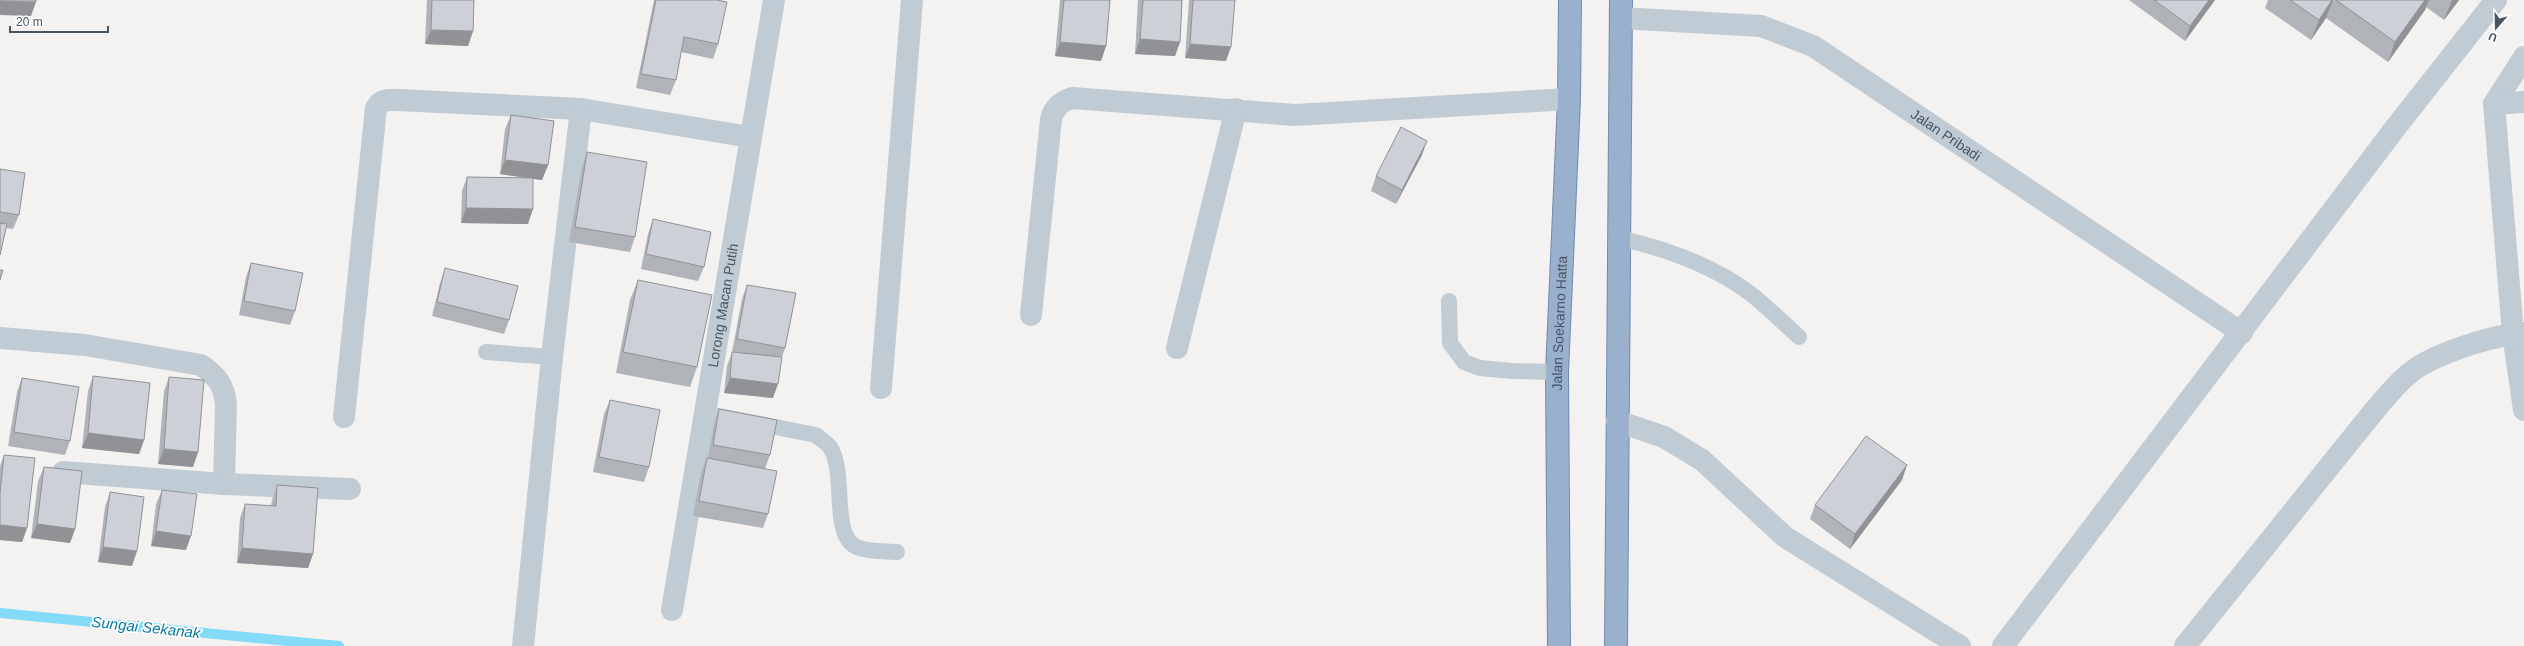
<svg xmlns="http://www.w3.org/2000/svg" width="2524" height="646" font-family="Arial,sans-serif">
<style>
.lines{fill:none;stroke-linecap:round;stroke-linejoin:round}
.stream{stroke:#84dbf7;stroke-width:10}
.trunk-casing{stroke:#6f8cb1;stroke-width:24}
.service{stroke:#c1cbd4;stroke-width:16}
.minor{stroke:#c1cbd4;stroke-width:22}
.trunk{stroke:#99b1cc;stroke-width:22}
.wall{fill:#b0b3b8}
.shaded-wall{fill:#909296}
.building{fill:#cdd0d6;stroke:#909296}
.labels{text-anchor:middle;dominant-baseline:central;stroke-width:3.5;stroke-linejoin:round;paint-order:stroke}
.street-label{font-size:14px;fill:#475461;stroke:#fff}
.water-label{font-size:15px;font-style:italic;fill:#037ba2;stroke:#fff}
</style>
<rect width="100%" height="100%" fill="#f4f1f1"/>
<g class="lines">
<path class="stream" d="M0,613L339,646"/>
<g class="trunk-casing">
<g id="trunk">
<path id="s3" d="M1559,646L1557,372L1569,99L1570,0"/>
<path d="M1616,646L1621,0"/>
</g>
</g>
<path class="service" d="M1619,238C1667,249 1717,266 1756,298C1771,311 1785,324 1799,337
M1449,301L1450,343L1464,362L1480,368L1512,371L1557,372
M486,352L552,357
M704,413L816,435C820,439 827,443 830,447C847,473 830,536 857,547C868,552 885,551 897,552"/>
<g class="minor">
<path id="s1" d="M1621,18L1761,26L1813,46L2242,333"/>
<path d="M2524,57L2494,104L2513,334L2524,410"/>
<path d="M2494,104L2524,102"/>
<path d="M1031,315L1051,119C1054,107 1061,102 1072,98L1295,115L1569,99"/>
<path d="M0,338L85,345L201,365C217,376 224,385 226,404L224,484"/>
<path d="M1177,348L1236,109"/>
<path d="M881,388L912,0"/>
<path d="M344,417L376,108C381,99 388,100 398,100L581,109L750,137"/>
<path d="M1617,421L1664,437L1702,460L1785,537L1960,646"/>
<path d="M63,472L224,484L350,489"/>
<path id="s2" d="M672,610L774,0"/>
<path d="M523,646L552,357L581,109"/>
<path d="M2003,646L2396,127L2496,0"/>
<path d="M2185,646L2374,411C2389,394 2405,373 2425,363C2451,349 2495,335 2524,333"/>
</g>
<use href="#trunk" class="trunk"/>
</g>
<path class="wall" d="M427,0H474L473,31L468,46L425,44Z
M654,0H717L718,44L713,59L681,52L676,80L670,95L636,88Z
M1060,0H1110L1106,46L1101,61L1055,56Z
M1138,0H1182L1180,42L1175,56L1135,54Z
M1189,0H1235L1226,61L1185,58Z
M2129,0H2215L2185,41Z
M2268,0H2459L2444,20L2426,7L2425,10L2388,62L2326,18L2311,40L2265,8Z
M511,115L548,165L542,180L533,179L528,224L461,223L462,191L467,177L527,178L500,174L505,129Z
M587,152L635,237L630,252L569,242L582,167Z
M1422,155L1396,204L1371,191L1376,176Z
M0,169L19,215L13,229L6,228L0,255Z
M653,219L704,267L698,281L641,269L648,234Z
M251,263L295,311L290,325L239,315L246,277Z
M445,268L509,320L504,334L432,316L440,283Z
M638,280L697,367L690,387L616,373L630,300Z
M747,285L785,348L781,360L773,398L724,393L727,366L732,352L742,299Z
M93,376L144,440L139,454L82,448L88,391Z
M169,377L198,452L193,467L158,464L164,391Z
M22,378L70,441L65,455L8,446L17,392Z
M610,400L649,467L644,482L593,472L604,414Z
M719,409L770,455L765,469L768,514L763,528L693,516L701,473L707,458H708L714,424Z
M4,455L27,528L22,542L0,540V466Z
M44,467L75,529L70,543L31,538L38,481Z
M1902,480L1850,549L1810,519L1815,505Z
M277,485L313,554L308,568L237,563L240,518L245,504L271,506L272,500Z
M162,490L186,550L151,546L156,504Z
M110,492L132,566L98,562L105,507Z"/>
<path class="shaded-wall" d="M2209,0H2215L2185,41L2190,26Z
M2332,0H2333L2326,18L2311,40L2319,20Z
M2425,0H2429L2425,10L2388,62L2395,42Z
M2452,0H2459L2444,20Z
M0,1L36,2L31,16L0,15Z
M431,30L473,31L468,46L425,44Z
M1140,39L1180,42L1175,56L1135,54Z
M1060,42L1106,46L1101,61L1055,56Z
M1190,44L1231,47L1226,61L1185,58Z
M1427,141L1422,155L1396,204L1402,190Z
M505,160L548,165L542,180L500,174Z
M466,208L533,209L528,224L461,223Z
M730,378L778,384L773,398L724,393Z
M88,433L144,440L139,454L82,448Z
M164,449L198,452L193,467L158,464Z
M1907,465L1902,480L1850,549L1855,534Z
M37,524L75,529L70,543L31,538Z
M0,525L27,528L22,542L0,540Z
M156,531L191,536L186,550L151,546Z
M103,547L137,551L132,566L98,562Z
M242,548L313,554L308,568L237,563Z"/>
<path class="building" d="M0,0H36V2L0,1Z
M432,0H474L473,31L431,30Z
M656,0H717L727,2L718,44L684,37L676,80L641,74Z
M1064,0H1110L1106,46L1060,42Z
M1143,0H1182L1180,42L1140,39Z
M1193,0H1235L1231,47L1190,44Z
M2154,0H2209L2190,26Z
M2290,0H2332L2319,20Z
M2336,0H2425L2395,42Z
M511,115L554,121L548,165L505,160Z
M1401,127L1427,141L1402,190L1376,176Z
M587,152L647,162L635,237L575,227Z
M0,169L25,173L19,215L0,212Z
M467,177L533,178V209L466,208Z
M653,219L711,232L704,267L646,254Z
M0,223L7,224L0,255Z
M251,263L303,273L295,311L244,301Z
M445,268L518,286L509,320L437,302Z
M0,270H3L0,280Z
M638,280L712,295L697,367L623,352Z
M747,285L796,293L785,348L737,339Z
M732,352L782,357L778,384L730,378Z
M93,376L150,383L144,440L88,433Z
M169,377L204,380L198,452L164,449Z
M22,378L79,387L70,441L14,432Z
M610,400L660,410L649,467L599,457Z
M719,409L777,420L770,455L713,445Z
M1866,436L1907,465L1855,534L1815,505Z
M4,455L35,458L27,528L0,525V493Z
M707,458L777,471L768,514L699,501Z
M44,467L82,471L75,529L37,524Z
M277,485L318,488L313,554L242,548L245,504L276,506Z
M162,490L197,494L191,536L156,531Z
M110,492L144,497L137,551L103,547Z"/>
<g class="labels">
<g class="street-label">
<text stroke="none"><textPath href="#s1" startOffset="356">Jalan Pribadi</textPath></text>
<text stroke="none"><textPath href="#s2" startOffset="309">Lorong Macan Putih</textPath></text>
<text stroke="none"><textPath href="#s3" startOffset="323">Jalan Soekarno Hatta</textPath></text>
</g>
<g class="water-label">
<text transform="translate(146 627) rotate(6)">Sungai Sekanak</text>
</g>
</g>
<g transform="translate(2496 28) rotate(200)" stroke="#ffffff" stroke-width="3" paint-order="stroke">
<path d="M0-3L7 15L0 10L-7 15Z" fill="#475461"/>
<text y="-6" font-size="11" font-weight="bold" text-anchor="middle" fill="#475461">U</text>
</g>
<path d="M10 26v6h98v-6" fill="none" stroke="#475461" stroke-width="2"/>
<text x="16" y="26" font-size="12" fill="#475461" stroke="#ffffff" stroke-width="3" paint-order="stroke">20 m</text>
</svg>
